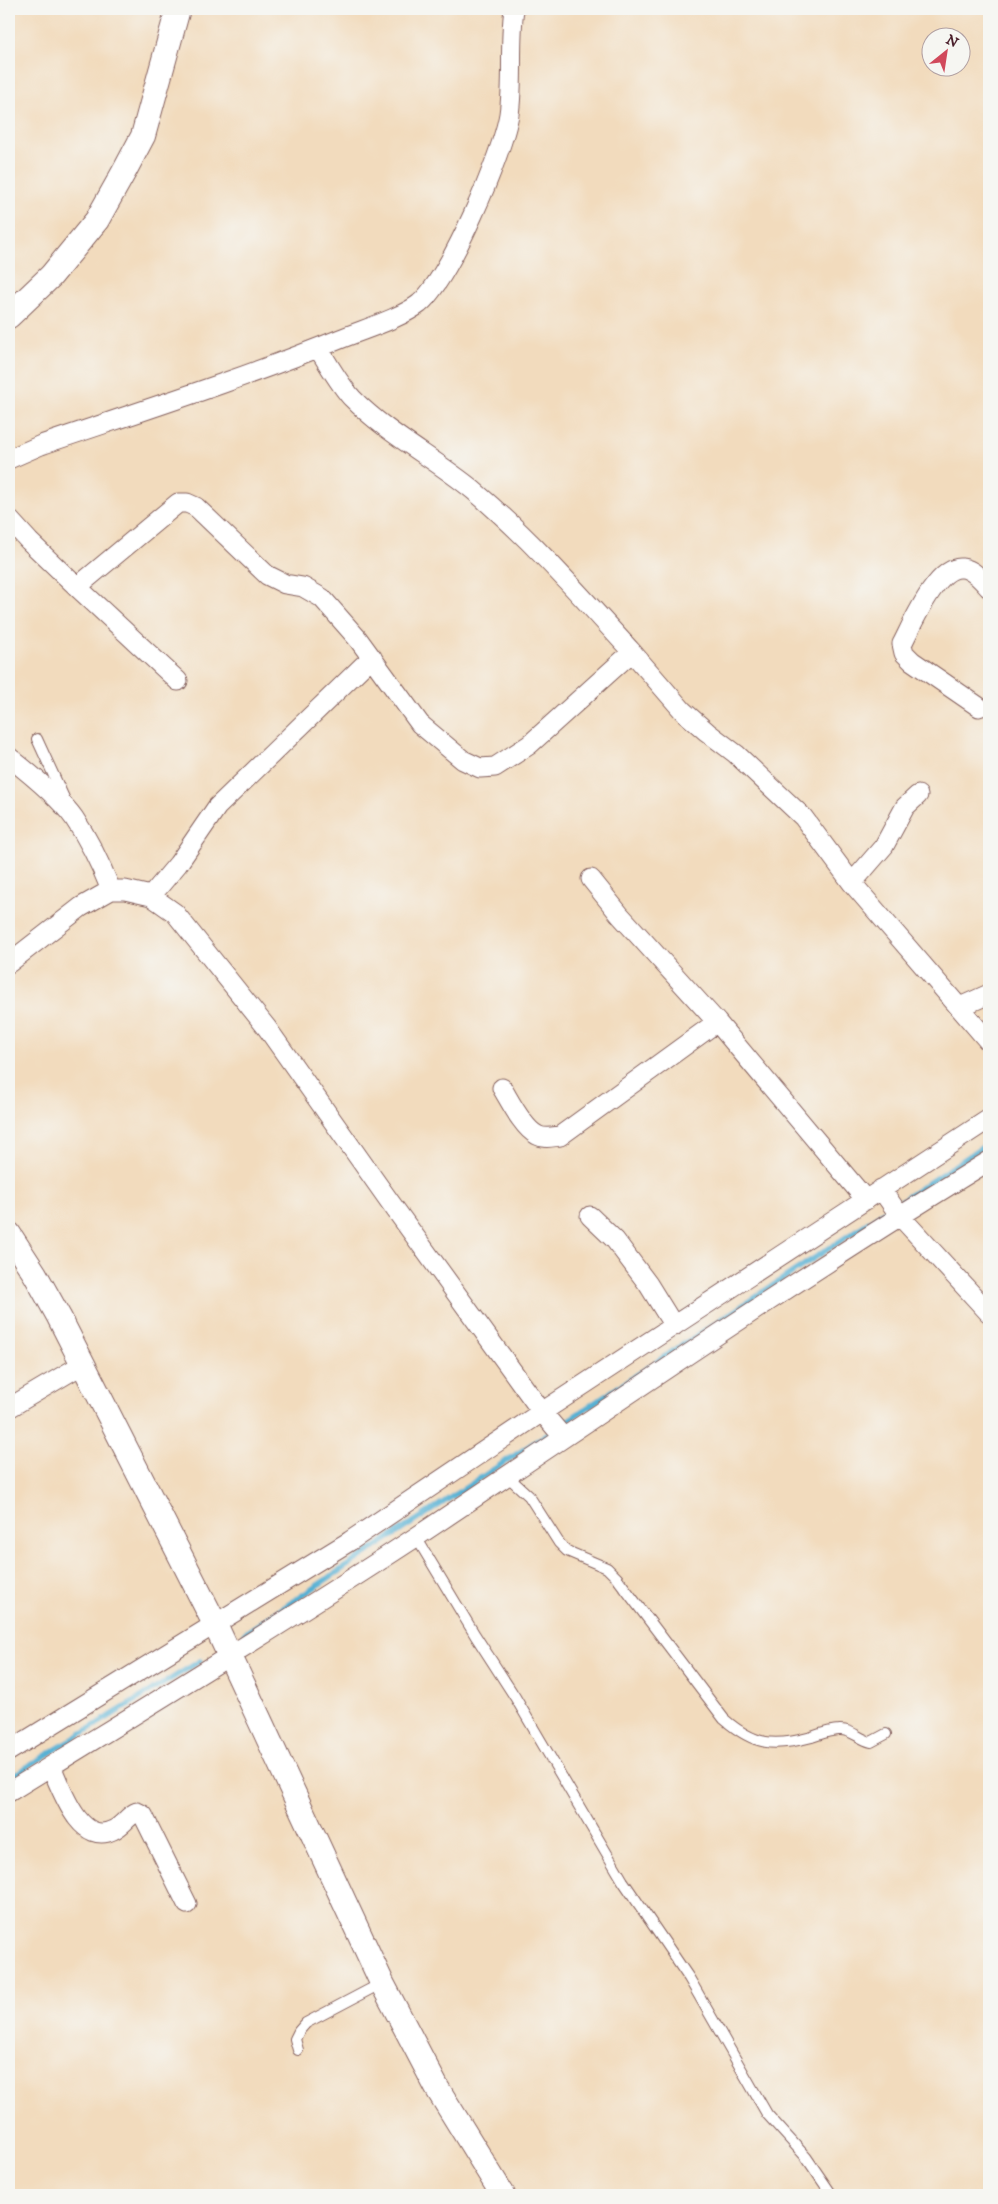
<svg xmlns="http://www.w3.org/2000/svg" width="998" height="2204" font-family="'IM FELL DW Pica',serif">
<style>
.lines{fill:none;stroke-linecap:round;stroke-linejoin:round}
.stream{stroke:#56b1d4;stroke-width:5.5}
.service-casing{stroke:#85615e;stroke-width:12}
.minor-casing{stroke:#85615e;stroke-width:21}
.tertiary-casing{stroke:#85615e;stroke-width:26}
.service{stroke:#fff;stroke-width:10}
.minor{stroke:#fff;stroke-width:19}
.tertiary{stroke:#fff;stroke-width:24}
</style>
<rect width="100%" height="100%" fill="#f6f6f2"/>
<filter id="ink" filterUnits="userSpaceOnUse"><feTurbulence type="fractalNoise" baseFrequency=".02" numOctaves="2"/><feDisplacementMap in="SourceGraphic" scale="10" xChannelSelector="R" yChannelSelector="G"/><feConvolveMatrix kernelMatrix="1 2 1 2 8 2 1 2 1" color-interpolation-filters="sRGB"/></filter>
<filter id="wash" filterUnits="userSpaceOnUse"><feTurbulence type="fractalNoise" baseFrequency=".0096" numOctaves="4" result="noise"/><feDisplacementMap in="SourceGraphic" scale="20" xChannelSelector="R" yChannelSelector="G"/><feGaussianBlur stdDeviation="1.12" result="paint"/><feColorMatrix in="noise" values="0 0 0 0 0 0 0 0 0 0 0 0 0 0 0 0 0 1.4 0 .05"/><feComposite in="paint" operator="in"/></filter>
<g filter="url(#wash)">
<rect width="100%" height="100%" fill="#f2dbbd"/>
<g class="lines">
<path class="stream" d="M245,1633L989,1143
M9,1778L200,1661"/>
</g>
</g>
<g filter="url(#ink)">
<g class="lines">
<g class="service-casing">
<path id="service" d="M37,739L65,800
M506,1475L529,1496L559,1543L567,1551L607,1568L617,1578L724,1719C755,1746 774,1747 812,1737C820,1734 830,1730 839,1730C851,1729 859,1739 871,1742L886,1734
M416,1537L475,1635L515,1697L623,1881L689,1978L767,2114L806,2157L832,2195
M298,2050L295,2039L299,2031L306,2023L382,1983"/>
</g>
<g class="minor-casing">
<path id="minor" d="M318,348C329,365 339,384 352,398C387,434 434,458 473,490C531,539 581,596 632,652
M9,459L41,445C141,411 242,379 340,339C364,329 399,319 419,304C449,280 503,153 509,114C514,81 509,44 514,9
M9,519L29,541L77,587L178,503H187L196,507L267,575L285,584L303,587L322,598L358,639L420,724L463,760L480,768L495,767L529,745L632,652L683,711L707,732L736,754L803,817L852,883L989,1042
M77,587L178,681
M979,707L912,661L904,653L902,644C912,625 937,565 962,568C973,569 982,580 989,588
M9,757C28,772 60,798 74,818C89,840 101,865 111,890H125L151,896L175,913L267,1028L390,1202L542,1412L563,1437
M591,879L620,915L717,1022L866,1200
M852,883L884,846L905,807L918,795
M151,896L178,864L217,807L372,657
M9,963L81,907L111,890
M960,1007L989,994
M502,1088C510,1101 523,1128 537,1135C544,1139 552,1137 560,1136L717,1022
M881,1189L900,1216L989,1313
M590,1216L615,1240L648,1284L674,1326
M9,1408L83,1364
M9,1751L350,1541L542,1412L989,1119
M51,1766C61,1788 80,1847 113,1830C123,1826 128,1815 137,1812L143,1815L187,1904
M9,1792C145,1708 282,1625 416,1537C606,1410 794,1280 989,1161"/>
</g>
<g class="tertiary-casing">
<path id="tertiary" d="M9,316L51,276L97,220L125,170L143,136L178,9
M9,1234L35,1274L59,1317L215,1624L382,1983L437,2088L503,2195"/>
</g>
<use href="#service" class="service"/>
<use href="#minor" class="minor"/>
<use href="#tertiary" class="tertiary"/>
</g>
</g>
<rect width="998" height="2204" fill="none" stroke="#f6f6f2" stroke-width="30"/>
<g transform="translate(946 52) rotate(30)"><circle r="24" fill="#f6f6f2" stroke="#b1a0a2"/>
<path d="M0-4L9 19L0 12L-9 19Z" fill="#d1495b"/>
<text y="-8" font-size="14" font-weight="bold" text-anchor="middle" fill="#4a1f2b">N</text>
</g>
</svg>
